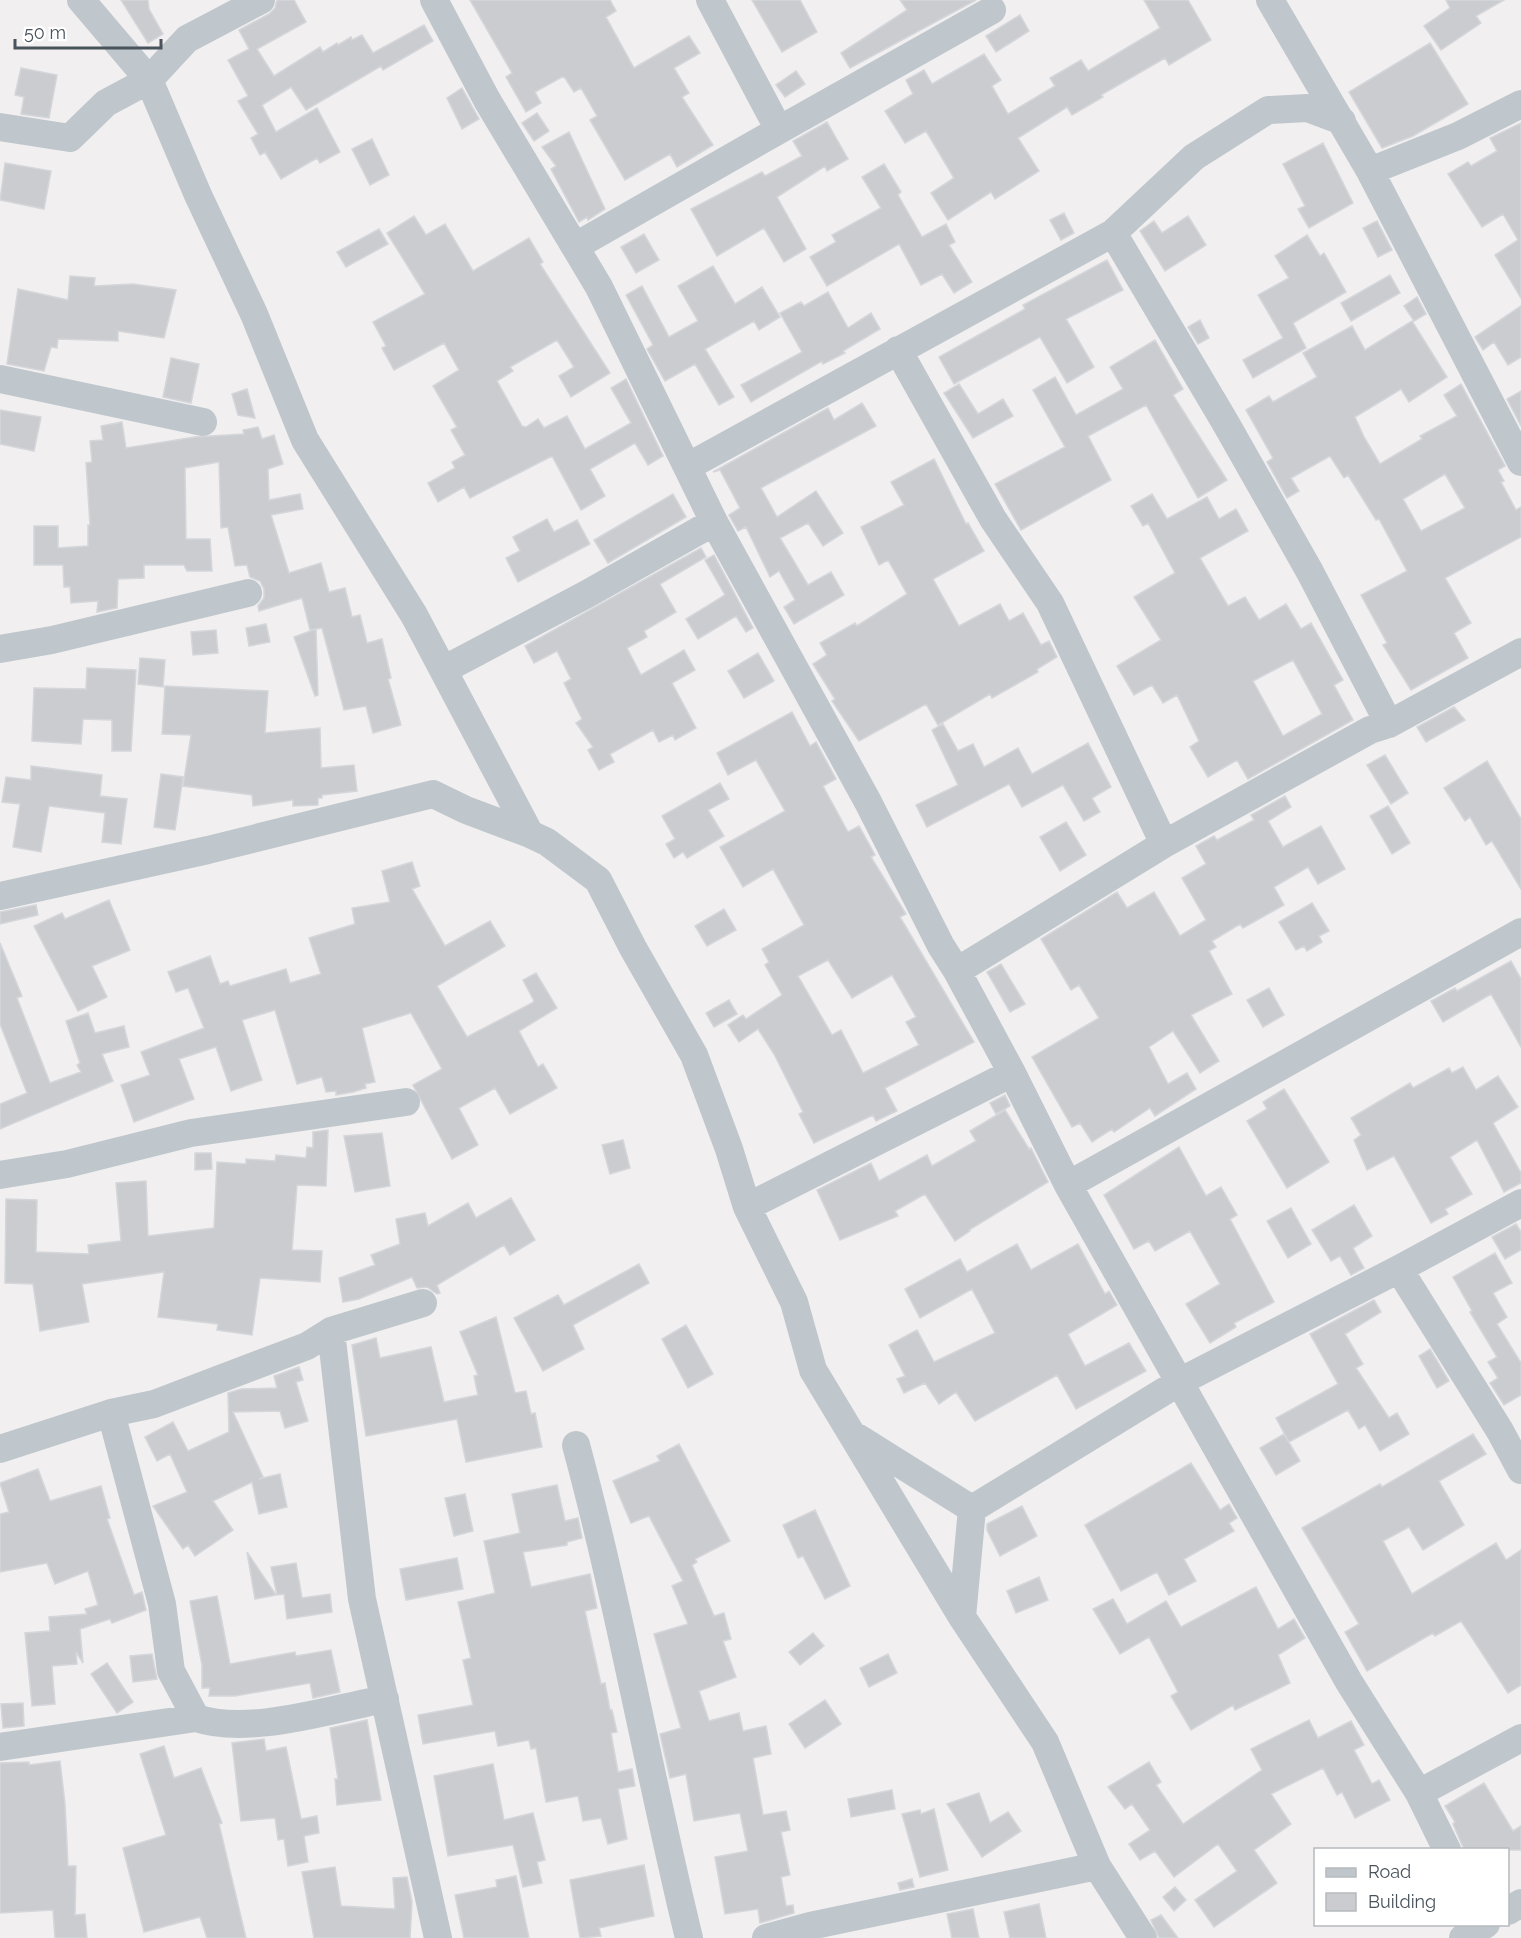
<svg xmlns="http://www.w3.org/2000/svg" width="1521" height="1938" font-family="Raleway,sans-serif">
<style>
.building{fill:#caccd0;stroke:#d4d6da;stroke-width:1.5;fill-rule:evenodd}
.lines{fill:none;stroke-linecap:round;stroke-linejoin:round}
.minor{stroke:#bfc7cc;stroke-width:28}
</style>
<rect width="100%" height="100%" fill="#f1eff0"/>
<path class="building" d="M121,0H148L149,9L163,34L148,43Z
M277,0H294L306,22L257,49L274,76L320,47L323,52L337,43L338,45L351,37L352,40L362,35L373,53L424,25L433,41L383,70L381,66L306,110L291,87L262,105L276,132L317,108L340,152L320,163L317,158L281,179L265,152L260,155L251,138L258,134L238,101L248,96L228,60L249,49L239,30L269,14L275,8Z
M470,0H610L616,11L606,17L634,68L689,36L700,53L674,68L689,93L682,97L713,145L677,167L670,154L625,180L590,120L597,116L581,88L574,92L565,78L562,77L535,92L541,103L526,112L506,77L512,73Z
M752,0H800L817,32L782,52Z
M900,0H976L850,68L841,53L907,10Z
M1144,0H1188L1211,40L1169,65L1165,58L1101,95L1103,97L1072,115L1067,107L1018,138L1039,171L995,199L991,192L948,220L931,193L954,178L926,131L905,143L885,111L913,94L906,80L924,70L932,84L984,54L1001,80L992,86L1008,114L1055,86L1050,78L1081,60L1088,71L1160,28Z
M1446,0H1504L1476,16L1481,23L1441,50L1424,26L1450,8Z
M1020,15L1029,31L996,52L986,36Z
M1430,43L1468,104L1413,136L1382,148L1349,92Z
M21,68L57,75L49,118L21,114L24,97L15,95Z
M796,71L805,84L785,97L776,85Z
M462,88L479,119L462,129L447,98Z
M537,113L549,131L534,141L522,123Z
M827,122L848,159L827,171L825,166L777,197L806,249L784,262L764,228L717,256L691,209L762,172L765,176L802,156L793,141Z
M1521,123V298L1495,255L1518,240L1503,214L1482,227L1448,174L1468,162L1471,166L1497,151L1490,138Z
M569,132L605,209L588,220L587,217L579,222L551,169L556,166L542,147Z
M372,139L389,175L370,185L352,149Z
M1323,143L1353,203L1309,228L1298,209L1305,206L1283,164Z
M5,163L51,171L44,209L0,200Z
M884,164L901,192L898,195L922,237L946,224L955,242L949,245L972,282L954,293L942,274L921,285L899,244L827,286L810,257L836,242L832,235L881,208L862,177Z
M1064,213L1074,233L1061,240L1050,220Z
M414,216L426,235L445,224L473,271L529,238L543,262L540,264L610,373L571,397L559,376L574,367L557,340L510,367L513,371L497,381L522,426L526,427L538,419L544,428L567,416L585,449L631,423L611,388L626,379L663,456L648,465L635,443L590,469L605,496L581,510L552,456L470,498L464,487L438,502L428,483L455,468L452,462L465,455L451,430L457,427L433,386L459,370L444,343L394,370L382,348L386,346L373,322L425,294L387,233Z
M1188,216L1206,245L1165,271L1140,231L1154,221L1162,233Z
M1377,221L1392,250L1378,257L1363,228Z
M379,229L388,244L346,267L337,252Z
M644,234L659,260L636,273L621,247Z
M1307,235L1320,256L1324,253L1346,292L1293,323L1306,348L1253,378L1243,360L1283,338L1258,295L1289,278L1275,256Z
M1107,260L1123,290L1066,319L1094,367L1067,383L1040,337L954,384L939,357L1025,309L1023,305Z
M713,266L735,304L762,287L780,317L759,330L754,321L705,349L734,397L719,405L695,364L665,381L647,349L653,345L626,295L642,286L669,337L698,321L678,286Z
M1390,275L1400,293L1351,321L1341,303Z
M70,276L95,278L94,286L133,284L176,290L164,338L118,331V341L58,339L57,348L51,347L44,371L7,364L18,289L68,300Z
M828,292L848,328L871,313L880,329L843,351L845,353L823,364L822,361L751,402L741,385L802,352L780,313L801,302L804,306Z
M1417,297L1426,314L1414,321L1404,306Z
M1521,306V357L1508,365L1494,342L1483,350L1475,337Z
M1200,320L1209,338L1198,344L1188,327Z
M1412,321L1447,377L1409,402L1401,389L1355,417L1364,437L1380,464L1422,439L1420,436L1457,416L1444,395L1461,384L1505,466L1498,470L1504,481L1501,482L1516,510L1521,507V537L1445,578L1471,623L1454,633L1468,658L1411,690L1383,645L1387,643L1361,595L1407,571L1379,519L1376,520L1348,475L1344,478L1330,456L1291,478L1299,491L1287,498L1267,462L1273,458L1246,410L1269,396L1273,402L1317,377L1303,353L1352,326L1365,350ZM1445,474L1465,508L1421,531L1403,499Z
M1155,340L1183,389L1173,395L1227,480L1198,498L1146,405L1088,436L1111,480L1021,530L995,484L1065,447L1033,390L1055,377L1076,415L1123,389L1110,367Z
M171,358L199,364L191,403L163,397Z
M959,384L978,414L1003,399L1013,416L973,438L944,393Z
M247,389L255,418L238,415L232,394Z
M1521,391V426L1507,399Z
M862,403L876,426L761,488L777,517L816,491L843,533L823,546L808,523L780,538L808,585L831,572L844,595L794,624L784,607L795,600L779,571L770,577L746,527L738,531L729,515L740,508L720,470L713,472L828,408L834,420Z
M0,410L41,417L34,451L0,444Z
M122,422L126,448L195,437L244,434L243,430L258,427L262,439L274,435L283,464L268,469L269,500L300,494L303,509L271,515L289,573L321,563L329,592L345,588L352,617L360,615L367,643L382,639L391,678L388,679L401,725L373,733L366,706L344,710L322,628L316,629L318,695L315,696L294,637L316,629L310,630L302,598L259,611L258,606L264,598V589L260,581L250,577L247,565L235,566L228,527L221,528L219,462L185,468L186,539H210L212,571H187L184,565H144V578L118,579L117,608L97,612L98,601L71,603L70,587H64L63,565H34V526H58V548L88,546V525H90L86,463L92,462L90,441L103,440L101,426Z
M934,459L966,524L968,523L984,551L933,579L959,626L1000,604L1009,621L1023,613L1041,645L1049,641L1057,657L1037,669L1038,672L992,698L990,694L938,725L926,704L859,741L832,701L835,699L813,664L827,655L820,643L855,623L857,626L907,594L888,560L879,565L861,527L904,505L891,482Z
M673,494L686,517L608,563L594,540Z
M1152,494L1167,519L1207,497L1219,519L1236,509L1248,531L1200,558L1228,606L1245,597L1259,620L1286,604L1301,629L1311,623L1343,680L1334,685L1353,720L1248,779L1237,760L1208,777L1190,747L1199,741L1177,695L1163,703L1152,685L1134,695L1117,666L1161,640L1134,597L1175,573L1148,523L1143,526L1131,506ZM1293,660L1322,714L1283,736L1253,681Z
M547,519L554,532L577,520L590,544L518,582L506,558L520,551L513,537Z
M701,548L706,557L660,584L676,612L644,631L647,637L627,648L641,675L684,650L695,670L672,683L696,728L675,740L673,735L659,742L653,730L610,754L614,762L599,770L588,750L593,747L576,723L582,719L564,683L571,679L557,651L534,663L525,646Z
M714,555L753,628L746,632L736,616L698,639L686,619L725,595L705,560Z
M266,624L270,642L249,646L246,628Z
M216,630L218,653L193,655L191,632Z
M758,653L774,681L744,698L728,671Z
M140,658L165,660L163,687L138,684Z
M87,668L136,670L131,751H112V720L83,719L81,744L32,741L34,688L86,689Z
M165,686L268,691L265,733L320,728L321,768L354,765L357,791L322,795V798H318V805L293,806V800L253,806L252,795L183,786L191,735L162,734Z
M1454,707L1465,720L1426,742L1417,727Z
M792,712L810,746L816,742L836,779L823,786L848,832L859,826L875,855L871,857L906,914L900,917L974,1042L885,1088L897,1111L876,1121L873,1115L814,1143L799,1114L803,1112L774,1054L758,1029L739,1042L728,1025L743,1015L746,1019L782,995L765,965L769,962L762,949L804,925L773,869L743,887L720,847L785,811L756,760L728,775L717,753ZM828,960L852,998L892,975L916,1017L906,1022L919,1045L863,1073L841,1030L832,1035L798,976Z
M943,724L958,751L973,744L984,767L1018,748L1032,774L1088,743L1111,787L1092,798L1100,812L1084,821L1063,785L1022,807L1009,784L927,827L916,805L958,785L932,730Z
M1385,755L1408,793L1391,804L1367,765Z
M1487,761L1521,819V889L1492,841L1486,845L1470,817L1465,821L1444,788Z
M31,766L102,775L100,796L127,799L121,844L102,842L105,813L49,806L41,852L13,847L20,804L2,802L6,777L31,780Z
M161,774L183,777L175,830L154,827Z
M720,783L729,799L708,810L724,836L687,858L683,852L674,858L666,844L675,839L662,816Z
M1285,796L1291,807L1268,821L1283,847L1321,826L1345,869L1318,884L1308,867L1274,887L1284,905L1243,928L1240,924L1212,941L1216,947L1209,951L1232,994L1191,1015L1219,1061L1200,1073L1173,1031L1149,1047L1168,1084L1187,1073L1196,1089L1155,1116L1150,1108L1114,1132L1112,1129L1092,1142L1080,1123L1072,1127L1032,1057L1099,1018L1079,985L1071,990L1041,939L1117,892L1127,908L1154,892L1180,936L1206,920L1182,878L1206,864L1196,846L1214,836L1217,840L1254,820L1251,815Z
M1388,806L1410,843L1392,854L1370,816Z
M1066,822L1086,855L1060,871L1040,837Z
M412,862L420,886L412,889L445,946L490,921L505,946L437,986L467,1037L532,1003L534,1001L523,980L536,973L557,1008L519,1031L538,1067L543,1064L557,1088L510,1114L495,1088L459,1108L478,1145L452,1159L413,1085L442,1069L411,1013L362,1028L375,1082L365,1084L366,1088L353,1092L336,1095V1091L326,1092L322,1077L297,1084L275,1010L242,1020L262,1080L231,1091L216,1047L179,1059L194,1099L134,1122L121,1085L150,1075L141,1052L204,1028L188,988L176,992L168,972L210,956L220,984L228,981L230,986L286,969L290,983L321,974L309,938L355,924L352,908L390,902L382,871Z
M109,900L130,950L92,966L107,997L78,1011L34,926L62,913L65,919Z
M1312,903L1329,931L1319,936L1322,942L1307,951L1304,946L1296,950L1279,922Z
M36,905L38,915L0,924V912Z
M724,909L736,930L707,946L695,926Z
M0,943L22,996L17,998L50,1083L81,1072L77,1065L80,1063L66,1021L88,1013L95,1033L124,1026L129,1047L102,1054L113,1081L0,1129V1104L27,1093L0,1024Z
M1511,961L1521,979V1047L1491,994L1443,1022L1431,1001L1455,988L1457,991Z
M1001,964L1025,1004L1010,1012L987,972Z
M1269,988L1284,1015L1263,1027L1247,1000Z
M729,1000L737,1014L714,1027L706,1013Z
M1463,1067L1476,1090L1498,1076L1518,1107L1493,1123L1521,1173V1183L1504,1192L1477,1140L1450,1157L1472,1194L1445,1209L1448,1214L1431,1223L1394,1156L1367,1170L1354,1140L1361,1135L1351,1118L1410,1083L1413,1088L1449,1068L1452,1073Z
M1284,1089L1329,1162L1287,1188L1247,1121L1267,1109L1263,1102Z
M1005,1095L1010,1106L996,1114L990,1103Z
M1005,1110L1029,1149L1031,1148L1048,1182L969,1230L970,1231L955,1241L925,1194L895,1211L898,1216L840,1240L817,1190L871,1163L879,1181L927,1155L932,1166L976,1141L970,1131Z
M328,1130L326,1186L297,1185L292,1250L322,1251L320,1282L260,1278L252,1335L217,1330L218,1324L158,1317L164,1272L82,1284L89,1322L40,1331L33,1284L5,1283L6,1199L37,1200L36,1252L89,1254L88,1245L121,1241L116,1183L146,1181L148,1236L214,1228L217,1162L246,1164V1159L275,1161L276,1155L306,1158L307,1147L313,1148V1132Z
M382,1133L390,1186L355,1192L344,1136Z
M623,1140L630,1168L610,1174L602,1145Z
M1179,1147L1206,1196L1221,1187L1237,1215L1230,1219L1274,1302L1234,1323L1236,1327L1210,1343L1186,1304L1220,1284L1190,1231L1155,1251L1149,1241L1134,1249L1104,1195Z
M195,1153H211L212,1169L195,1170Z
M511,1198L535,1240L510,1255L504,1245L437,1285L440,1293L437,1294L427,1287L417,1288L412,1277L359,1299L343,1302L339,1278L375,1265L371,1255L400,1244L396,1219L425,1213L428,1226L468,1203L476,1218Z
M1354,1205L1372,1236L1353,1248L1364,1268L1351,1275L1340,1256L1331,1261L1312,1230Z
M1291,1208L1311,1244L1288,1258L1267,1221Z
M1516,1224L1521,1232V1250L1505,1259L1492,1237Z
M1017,1244L1031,1270L1078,1244L1105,1294L1109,1291L1117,1305L1068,1334L1085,1366L1129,1343L1146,1371L1076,1409L1057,1375L975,1421L956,1392L939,1404L925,1383L904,1393L897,1379L905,1376L889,1345L917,1330L934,1362L995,1333L972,1289L920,1318L905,1289L960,1259L967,1272Z
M1495,1253L1512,1283L1493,1293L1507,1317L1497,1324L1521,1363V1395L1504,1405L1490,1383L1498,1378L1488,1362L1497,1357L1470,1312L1472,1311L1453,1277Z
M639,1264L649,1283L573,1325L584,1349L543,1371L514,1318L558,1295L564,1305Z
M1374,1300L1381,1312L1345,1334L1363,1364L1356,1368L1389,1418L1397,1413L1409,1434L1380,1451L1365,1425L1359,1429L1348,1410L1289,1442L1276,1418L1338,1384L1310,1334Z
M496,1317L515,1393L526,1391L531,1414L535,1413L542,1447L466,1462L457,1419L366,1436L352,1345L376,1338L380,1358L431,1347L444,1402L478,1395L474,1376L478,1375L460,1332Z
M686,1325L713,1374L688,1388L662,1339Z
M1430,1349L1449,1381L1437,1388L1419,1356Z
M299,1367L303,1380L296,1382L308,1421L285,1428L280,1411L233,1412L263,1477L259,1479L280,1474L287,1507L259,1514L252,1482L213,1501L233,1530L195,1556L188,1545L183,1549L153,1506L187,1492L170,1454L157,1461L145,1437L173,1422L188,1451L229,1432L228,1393L241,1389L277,1388L274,1376Z
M1284,1434L1300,1461L1276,1475L1260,1448Z
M1473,1434L1486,1454L1439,1481L1464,1525L1423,1550L1409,1527L1383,1541L1412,1594L1496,1543L1506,1560L1521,1550V1685L1508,1693L1461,1621L1435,1636L1433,1633L1367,1671L1345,1632L1359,1624L1302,1528L1380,1484L1382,1487Z
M679,1444L730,1541L695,1559L697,1562L692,1565L714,1616L724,1613L731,1639L723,1641L736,1677L699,1691L709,1721L739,1713L743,1731L766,1726L771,1754L753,1758L763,1815L786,1811L790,1830L781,1832L790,1875L781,1877L786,1906L793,1905L794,1913L760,1923L758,1909L725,1914L715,1857L748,1851L740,1813L694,1821L686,1774L670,1778L660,1734L681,1728L654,1634L688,1624L672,1586L683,1581L649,1516L631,1523L613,1481L660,1461L657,1456Z
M1191,1463L1220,1510L1229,1504L1237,1518L1229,1523L1234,1531L1184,1559L1196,1581L1169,1595L1157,1572L1121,1591L1085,1525Z
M38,1469L50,1501L101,1486L110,1518L107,1519L134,1595L142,1592L146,1610L112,1623L110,1619L80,1629L83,1663L76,1652L77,1664L52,1666L55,1704L32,1706L25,1633L50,1631L49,1617L87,1614L85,1609L98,1605L88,1571L55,1584L47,1563L0,1572V1514L9,1512L0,1483Z
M557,1485L565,1521L578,1518L582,1538L567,1542V1545L523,1552L531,1587L590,1574L597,1608L585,1611L601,1684L605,1683L610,1710H612L617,1732L611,1733L618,1772L632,1769L635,1786L618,1789L627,1839L608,1844L601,1818L583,1821L578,1796L546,1802L536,1748L531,1749L529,1740L498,1746L495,1731L423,1744L418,1715L473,1705L463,1660L471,1658L458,1602L495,1593L484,1541L520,1533L512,1494Z
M465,1494L473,1531L454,1536L445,1498Z
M1022,1506L1037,1536L1000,1556L987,1530V1524Z
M815,1510L850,1586L825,1599L803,1556L798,1558L783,1525Z
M247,1552L276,1595L255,1599Z
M457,1558L463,1589L406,1600L400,1569Z
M296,1563L302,1598L330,1594L332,1612L287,1619L284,1594L277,1595L271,1567Z
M1039,1577L1048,1600L1016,1613L1007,1591Z
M1256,1587L1278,1629L1294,1619L1305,1638L1278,1655L1290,1683L1235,1710L1233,1705L1191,1730L1171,1696L1178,1692L1149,1637L1120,1654L1093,1609L1113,1599L1127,1624L1166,1601L1181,1627Z
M217,1596L230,1664L295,1652L296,1656L331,1650L340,1692L313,1698L310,1683L235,1696H209L210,1688H202V1665L190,1601Z
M813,1633L824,1646L800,1665L789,1652Z
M152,1654L157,1679L133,1682L130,1656Z
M888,1654L897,1673L869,1687L860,1668Z
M107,1663L133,1702L117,1713L91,1674Z
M825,1700L841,1724L805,1748L789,1724Z
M23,1703L24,1726L3,1728L1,1704Z
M367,1720L381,1800L337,1805L335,1779H338L330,1728Z
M1309,1720L1318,1738L1351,1721L1364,1745L1354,1750L1372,1784L1379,1780L1390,1800L1355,1818L1342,1792L1337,1795L1323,1768L1271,1794L1291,1824L1254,1850L1277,1883L1214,1927L1195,1900L1237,1871L1218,1844L1174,1877L1155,1851L1140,1860L1129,1844L1150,1830L1132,1804L1125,1809L1108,1787L1149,1762L1161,1782L1156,1785L1183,1824L1262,1770L1251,1749Z
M264,1739L266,1751L286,1747L301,1819L317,1816L319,1833L304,1836L308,1862L288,1866L284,1839L278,1840L275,1818L241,1821L232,1743Z
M164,1746L174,1778L201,1768L222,1823L219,1824L246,1938H207L200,1917L144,1932L123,1848L166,1835L140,1754Z
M60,1761L65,1804L68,1866H76L75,1915L85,1914L87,1938H55L53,1910L0,1913V1763L29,1762V1765Z
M493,1764L504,1820L533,1813L545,1860L537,1862L542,1883L523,1887L513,1845L448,1856L434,1776Z
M1484,1783L1513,1831L1521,1826V1850H1465L1462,1845L1453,1824L1455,1822L1445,1806Z
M892,1790L895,1809L851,1817L848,1799Z
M979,1793L990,1823L1008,1812L1021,1831L982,1857L947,1804Z
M934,1809L948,1870L920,1877L902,1814L920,1810L921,1814Z
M644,1865L654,1916L599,1928L601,1936L580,1938L570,1880Z
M335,1867L341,1906L395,1909L393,1878L407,1877L412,1902L410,1938H314L302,1872Z
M516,1876L529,1938H464L455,1895L497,1887L496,1880Z
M912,1879L914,1887L900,1890L898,1883Z
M1175,1887L1186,1900L1174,1911L1163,1897Z
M1039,1904L1046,1938H1010L1004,1912Z
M973,1909L979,1938H952L947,1914Z
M1161,1915L1178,1938H1159L1151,1920Z"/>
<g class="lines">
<path class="minor" d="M81,0L149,80L198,195L254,314L305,440L414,615L530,834L547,842L598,880L633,948L694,1055L729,1149L747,1207L794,1302L813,1370L962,1617L1045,1742L1097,1866L1143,1938
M434,0L487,100L599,287L714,522L868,802L941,946L957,971L1012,1073L1068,1185L1349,1682L1419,1793L1447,1850
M710,0L779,130L992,10
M1270,0L1370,171L1521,462
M0,127L70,138L106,103L149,80L187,39L261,0
M1370,171L1458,136L1521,104
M1113,233L1225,422L1310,572L1389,724
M576,246L779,130
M898,350L993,519L1050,603L1164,844
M0,379L203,422
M687,467L1113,233L1194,157L1268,110L1307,108L1342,121
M0,649L52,640L248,593
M445,669L587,594L714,522
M0,896L208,850L433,794L466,810L530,834
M957,971L1164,844L1370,730L1389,724L1521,652
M0,1175L67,1164L191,1133L406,1102
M1068,1185L1521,932
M747,1207L1012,1073
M1399,1269L1500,1431L1521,1470
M331,1331L362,1599L438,1938
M111,1413L162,1604L171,1671L196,1718C249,1736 331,1709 385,1699
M857,1437L972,1509
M576,1445C620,1608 649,1774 689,1938
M0,1449L111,1413L154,1404L307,1346L331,1331L423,1303
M972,1509L1181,1381L1399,1269L1521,1203
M962,1617L972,1509
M0,1747L196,1718
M1419,1793L1521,1738
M1508,1911L1521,1903
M766,1938L810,1926L1097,1866
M1463,1938L1486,1924"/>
</g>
<rect x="1314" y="1848" width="195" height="78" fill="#ffffff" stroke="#b6babd" stroke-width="1.5"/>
<rect x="1326" y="1868" width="30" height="9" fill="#bfc7cc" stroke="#b6babd" stroke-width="1.5"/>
<text x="1368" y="1878" font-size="18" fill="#49535b">Road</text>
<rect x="1326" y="1893" width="30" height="18" fill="#caccd0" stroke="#b6babd" stroke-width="1.5"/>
<text x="1368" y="1908" font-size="18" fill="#49535b">Building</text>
<path d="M15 39v9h146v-9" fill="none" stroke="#49535b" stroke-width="3"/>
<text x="24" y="39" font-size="18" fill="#49535b" stroke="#ffffff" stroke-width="4.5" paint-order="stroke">50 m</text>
</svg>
